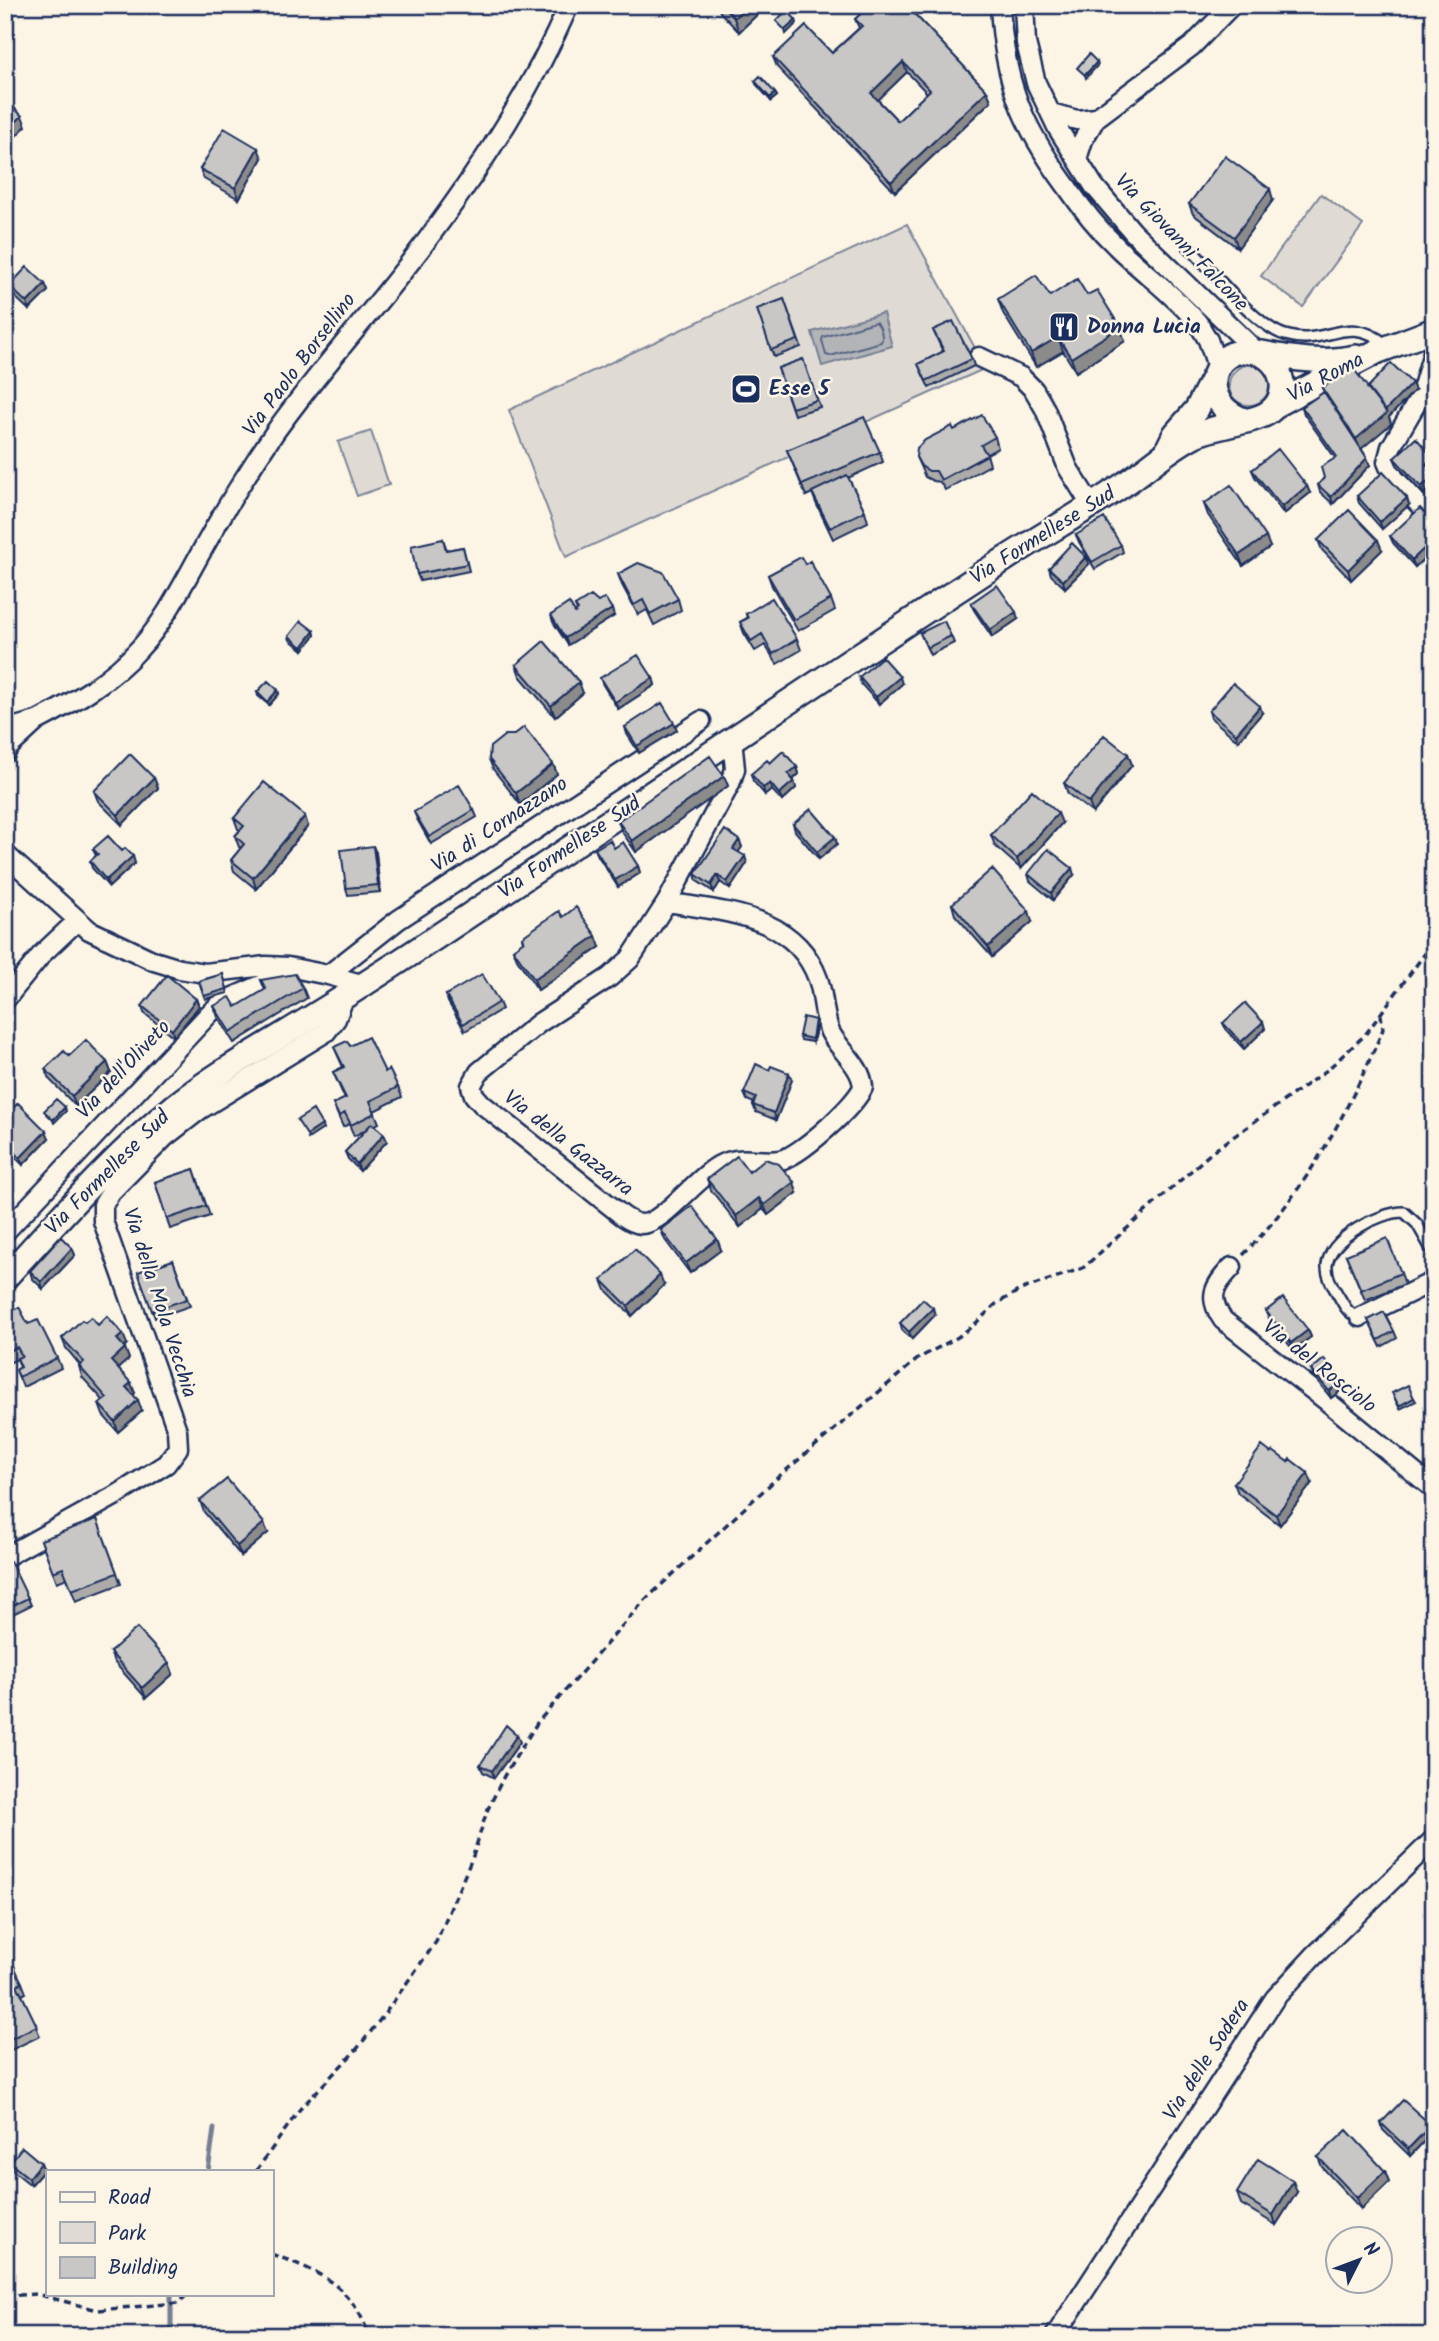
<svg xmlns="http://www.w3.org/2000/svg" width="1439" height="2341" font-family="Kalam,sans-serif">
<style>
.green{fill:#dfdbd4;stroke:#7d8599;stroke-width:2}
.water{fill:#b2b4b8;stroke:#767f94;stroke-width:2}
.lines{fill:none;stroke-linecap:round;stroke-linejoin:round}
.shore{stroke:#576482;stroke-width:2}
.stream{stroke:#767f94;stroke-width:5}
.service-casing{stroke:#1b2f5e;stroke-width:14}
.minor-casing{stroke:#1b2f5e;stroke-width:23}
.tertiary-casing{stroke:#1b2f5e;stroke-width:28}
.path{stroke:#1b2f5e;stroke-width:3.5;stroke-dasharray:7 5;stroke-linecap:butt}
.service{stroke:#fcf5e5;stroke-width:9}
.minor{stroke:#fcf5e5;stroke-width:18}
.tertiary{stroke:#fcf5e5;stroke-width:23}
.wall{fill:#acabaa;stroke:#1b2f5e;stroke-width:2;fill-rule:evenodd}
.shaded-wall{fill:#8c8b8b;stroke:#1b2f5e;stroke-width:2}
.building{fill:#c8c7c6;stroke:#1b2f5e;stroke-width:2;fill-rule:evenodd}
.labels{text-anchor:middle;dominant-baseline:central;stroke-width:5;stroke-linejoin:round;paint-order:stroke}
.street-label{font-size:21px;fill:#1b2f5e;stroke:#fcf5e5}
.poi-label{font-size:21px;font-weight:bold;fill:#1b2f5e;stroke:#fcf5e5;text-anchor:start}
</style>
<rect width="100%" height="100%" fill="#fcf5e5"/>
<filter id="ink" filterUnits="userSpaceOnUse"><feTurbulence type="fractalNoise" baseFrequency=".0143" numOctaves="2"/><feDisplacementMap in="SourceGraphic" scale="14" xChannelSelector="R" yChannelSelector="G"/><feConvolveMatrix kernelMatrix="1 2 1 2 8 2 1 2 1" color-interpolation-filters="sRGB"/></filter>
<g filter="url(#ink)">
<path class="green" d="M1321,194L1363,225L1303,307L1261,276Z
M907,224L986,368L566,557L509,410Z
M1229 385a20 20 0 1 1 40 0a20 20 0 1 1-40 0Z
M371,431L389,485L357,496L338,442Z"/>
<path class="water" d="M883,313L892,346L822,366L812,332Z"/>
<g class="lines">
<path class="shore" d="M875,322C880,324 884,337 881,342L830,356L826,355L822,340L823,337Z"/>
<path class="stream" d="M208,2171L214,2129
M171,2336V2294"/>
<g class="service-casing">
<path id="service" d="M1187,245C1210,268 1256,327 1285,335C1327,348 1346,311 1387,345
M1360,1317C1350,1315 1346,1309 1341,1300C1335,1289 1326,1278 1327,1265C1330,1238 1379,1212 1404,1212L1417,1224L1434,1254"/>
</g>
<g class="minor-casing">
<path id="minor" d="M1000,5C1004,80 1021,124 1065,184C1080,206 1096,227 1116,246C1142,272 1174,294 1198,323L1208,340L1218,369
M1024,5L1026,43L1036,83L1058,129L1094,186L1133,232L1257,352
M1051,113L1077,120L1096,118L1083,140L1077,159
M1096,118L1192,46L1232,5
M1434,349L1420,397L1391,447L1387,462L1394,478L1434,520
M979,357L1021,377L1034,390L1045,409L1068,468L1091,505
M37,721C74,702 112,680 140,648C165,621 182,586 200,554C223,512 248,471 275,432C324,363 383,301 433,232C486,160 533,87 569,5
M5,730L37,721L10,746L5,753
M5,854L89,930L154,961L180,969L205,973L266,966L288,967L328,975L365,985
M667,902C724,912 795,914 818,979C824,996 823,1015 830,1032C839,1050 862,1066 863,1087C856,1105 799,1157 780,1160C761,1163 742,1155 722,1164C699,1174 663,1224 642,1224C635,1224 629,1220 623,1216L482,1104L474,1095L471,1086L479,1072L539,1023L610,977L630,959L667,902L730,784L735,769L732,739
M328,975L398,920L701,721
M5,1000L42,954L77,921
M5,1232L210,1013L224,1001L282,976
M1232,1267C1214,1286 1207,1297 1223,1320L1328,1402L1434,1489
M1360,1317L1434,1281
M5,1557L120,1493L166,1464L178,1448L177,1430L103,1221V1205L111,1192L165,1137L201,1109L326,1032L336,1019L344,998
M1055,2336L1275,1998L1314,1956L1434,1839"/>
</g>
<g class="tertiary-casing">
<path id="tertiary" d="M1262,353C1293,359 1325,364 1356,357
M1277,404L1376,352L1434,330
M1168,448L1175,434L1197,409L1214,376
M5,1278C60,1218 113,1156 176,1105C219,1071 269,1044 315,1015C372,980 428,943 483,906C657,790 830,673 1005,559C1044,534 1085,511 1123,485C1147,469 1169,448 1195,435C1214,426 1256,422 1269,412C1296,392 1278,350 1246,351C1205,352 1202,408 1245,420"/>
</g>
<path class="path" d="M1243,1255C1307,1190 1348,1112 1383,1029L1381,1015
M256,2171L300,2109L357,2049L383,2016L436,1942L473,1856L487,1811L504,1776L537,1723L645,1600L776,1479L919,1358L958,1337L975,1324L996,1304L1020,1290L1083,1268L1212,1152L1327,1070L1365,1035L1434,941
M271,2254C317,2270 353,2286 369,2336
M5,2296L36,2294L98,2310L178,2303L188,2294"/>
<use href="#service" class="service"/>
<use href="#minor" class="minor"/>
<use href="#tertiary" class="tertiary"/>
</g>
<path class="wall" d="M718,5H767L739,32L720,12Z
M858,5H906L987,91L991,101L895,192L777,67L773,57L832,53L859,28L855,19L864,11ZM907,72L927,93L898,121L878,100Z
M755,81L775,93L777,96L771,101L756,84Z
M262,158L239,199L204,179L200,169Z
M1273,200L1238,248L1193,214L1189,204Z
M45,284L48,291L29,310L11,293L9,286Z
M1087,295L1125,341L1076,372L1063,351L1036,367L1003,313L998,299Z
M784,299L801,347L774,357L757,309Z
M933,330L972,359L974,366L929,388L918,364L943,352Z
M803,359L820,407L794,415L778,368Z
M1434,373V398L1426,390L1424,383Z
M1322,388H1367L1415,390L1389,417L1391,424L1361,448L1367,458L1370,465L1333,504L1320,492L1318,485L1324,478L1335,458L1304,414L1302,407L1324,392Z
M954,430L995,437L998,448L987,454L990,465L945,490L940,482L933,481L925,477L916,457Z
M787,450L880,452L883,462L848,478L865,511L868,522L833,539L816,503L812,493L806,496Z
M1433,457L1434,466L1430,469L1434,473V485L1423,494L1397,465L1394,458Z
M1252,470L1310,493L1284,514L1255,477Z
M1357,496L1409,505L1382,529L1359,503Z
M1204,504L1270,547L1243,566L1208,515Z
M1434,523V549L1415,567L1393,543L1390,536Z
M1076,535L1121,545L1123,552L1095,569L1079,542Z
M443,539L447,550L463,547L469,571L420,581L417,574Z
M1318,540L1382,550L1351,580L1322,550Z
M1086,557L1089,564L1065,588L1051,575L1049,568Z
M805,564L831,599L835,610L798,631L772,586L768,575Z
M618,574L678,599L681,610L654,625L647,610L638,615L622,585Z
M598,602L614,616L568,645L553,622L551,615L575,613L577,611L575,606Z
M971,603L1018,619L992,637L974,610Z
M746,614L797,639L801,650L777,664L765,645L755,651L744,633L740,622L747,618Z
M314,631L315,635L303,650L290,640L289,636Z
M920,633L951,636L954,643L930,655Z
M516,665L583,693L555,717L520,676Z
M859,677L902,684L879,704L861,684Z
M600,678H653L655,685L618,709L603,685Z
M278,690L279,694L269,705L258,696L257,692Z
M1209,711L1262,713L1238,741L1211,718Z
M674,723L677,730L639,753L627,734L625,727Z
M1128,754L1132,765L1093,813L1068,794L1064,783Z
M489,759L553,764L557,774L520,804L493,769Z
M770,763L797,767L799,774L793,780L796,788L782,801L772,790L765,795L753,781L751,774Z
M724,776L728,786L636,852L622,832L618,821Z
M154,778L158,788L122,825L98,801L94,791Z
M474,810L477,817L431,844L417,819L414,812Z
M234,818L308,826L256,889L234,871L231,860L241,848L239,847L235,836L240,830L238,829Z
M1062,823L1021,869L995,846L991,835Z
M793,824L835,837L837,844L819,859L795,831Z
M739,840L742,847L738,852L747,863L730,889L720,882L714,892L697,881L695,874Z
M614,848L638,866L640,873L618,887L598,856L595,849Z
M93,849L122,851L135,863L109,887L92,868L90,861L96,856Z
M376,853L380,892L348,895L346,888Z
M1028,874L1074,875L1053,900L1030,881Z
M952,904L1032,922L992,957L955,915Z
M563,917L600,947L538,990L517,959L513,949L523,942L522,937Z
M223,974L228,993L205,999L199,981Z
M261,980L303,988L307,998L234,1043L218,1017L214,1006L236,1007L265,990Z
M446,995L499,1002L502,1009L465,1031L448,1002Z
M196,999L199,1006L174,1037L144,1013L142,1006Z
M815,1020L817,1023L813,1042L801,1040L799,1036Z
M1263,1022L1265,1029L1244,1049L1226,1030L1223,1023Z
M350,1046L385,1072L398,1087L402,1097L374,1111L379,1123L375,1125L387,1141L360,1171L348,1159L345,1152L366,1130L354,1136L349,1124L343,1127L333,1104L345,1099L333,1072L343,1067L334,1047Z
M69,1056L107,1062L111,1072L76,1106L49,1079L45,1069Z
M792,1080L776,1120L756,1112L753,1105L754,1103L747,1100L744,1093Z
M5,1116L49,1138L23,1165L5,1147Z
M194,1169L210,1216L170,1229L155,1182Z
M749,1172L797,1193L768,1215L763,1209L740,1227L711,1190L707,1179Z
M661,1230L717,1239L721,1250L690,1273L665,1240Z
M72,1248L75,1255L43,1289L32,1278L30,1271Z
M1346,1255L1401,1273L1405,1284L1365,1300Z
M173,1260L190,1306L155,1318L138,1272Z
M602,1280L664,1285L632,1316L606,1290Z
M1266,1311L1308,1330L1311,1337L1293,1350L1268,1318Z
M5,1314L28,1324L57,1358L61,1368L23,1387L16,1370L20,1367L17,1359L5,1365Z
M935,1315L912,1339L902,1330L900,1323Z
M1368,1320L1394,1331L1397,1338L1381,1347Z
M85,1322L98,1325L127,1344L124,1347L129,1359L118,1368L135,1393L133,1395L142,1411L118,1432L103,1415L99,1404L103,1400L82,1377L79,1366L80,1365L66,1348L62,1338Z
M1311,1370L1344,1388L1331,1398L1314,1377Z
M1394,1397L1414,1398L1416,1401L1400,1409Z
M1234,1483H1312L1280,1525L1238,1493Z
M200,1501L268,1533L241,1556L204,1512Z
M97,1519L121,1584L76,1601L67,1578L57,1582L41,1540Z
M5,1563L28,1598L31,1605L11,1615L5,1603Z
M110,1652L169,1663L173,1674L146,1698L114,1662Z
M520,1742L494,1778L483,1772L480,1765Z
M5,1954L22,1983L26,1993L22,1995L40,2036L9,2051L5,2043Z
M1381,2123L1433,2132L1410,2156L1383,2130Z
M1318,2157L1385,2171L1389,2182L1361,2209L1322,2167Z
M10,2163L44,2170L31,2185L12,2170Z
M1297,2192L1276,2225L1241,2204L1237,2193Z"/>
<path class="shaded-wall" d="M747,5H767L739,32L734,18Z
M796,20L797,23L786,34L785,30Z
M903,62L907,72L875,103L871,93Z
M1097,62L1098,65L1086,78L1085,75Z
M987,91L991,101L895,192L891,182Z
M775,93L777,96L771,101L770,98Z
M22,116L26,126L5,147V132Z
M258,148L262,158L239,199L235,188Z
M1270,189L1273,200L1238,248L1234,237Z
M45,284L48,291L29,310L27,303Z
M1120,327L1125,341L1076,372L1071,358Z
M1058,337L1063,351L1036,367L1031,353Z
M1412,383L1415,390L1389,417L1391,424L1360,450L1356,439Z
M1433,457L1434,466L1428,471L1426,464Z
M1367,458L1370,465L1333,504L1331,497Z
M1434,476V485L1423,494L1421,487Z
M1307,486L1310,493L1284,514L1282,507Z
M1407,498L1409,505L1382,529L1380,522Z
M1266,537L1270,547L1243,566L1239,555Z
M1434,539V549L1415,567L1412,560Z
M1378,540L1382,550L1351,580L1348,570Z
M1086,557L1089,564L1065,588L1063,581Z
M612,609L614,616L568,645L565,638Z
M1016,612L1018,619L992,637L990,630Z
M314,631L315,635L303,650L302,647Z
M900,677L902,684L879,704L876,697Z
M653,678L655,685L618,709L615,702Z
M579,682L583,693L555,717L551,706Z
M278,690L279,694L269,705L267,702Z
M1260,706L1262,713L1238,741L1236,734Z
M674,723L677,730L639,753L637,746Z
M1128,754L1132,765L1093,813L1089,803Z
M553,764L557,774L520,804L516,793Z
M797,767L799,774L791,781L788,774Z
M724,776L728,786L636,852L632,841Z
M154,778L158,788L122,825L118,815Z
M794,781L796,788L782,801L779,794Z
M770,783L772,790L765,795L763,788Z
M1058,813L1062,823L1021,869L1017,859Z
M305,816L308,826L256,889L253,878Z
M835,837L837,844L819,859L817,852Z
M739,840L742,847L736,856L733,849Z
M373,846L376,853L380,892L378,885Z
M133,856L135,863L109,887L106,880Z
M745,856L747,863L730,889L727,882Z
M638,866L640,873L618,887L615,880Z
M1072,868L1074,875L1053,900L1051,893Z
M717,875L720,882L714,892L711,885Z
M1029,911L1032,922L992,957L988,947Z
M596,936L600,947L538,990L534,979Z
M196,999L199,1006L174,1037L172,1030Z
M815,1020L817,1023L813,1042L812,1039Z
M1263,1022L1265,1029L1244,1049L1241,1042Z
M107,1062L111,1072L76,1106L72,1096Z
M789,1073L792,1080L776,1120L774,1113Z
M65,1107L66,1111L54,1123L53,1120Z
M322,1125L323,1129L308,1139L307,1135Z
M46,1131L49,1138L23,1165L20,1158Z
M384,1134L387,1141L360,1171L357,1164Z
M794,1182L797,1193L768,1215L764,1205Z
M759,1198L763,1209L740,1227L736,1216Z
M717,1239L721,1250L690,1273L686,1263Z
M72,1248L75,1255L43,1289L41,1282Z
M660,1275L664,1285L632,1316L628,1306Z
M933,1308L935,1315L912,1339L909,1332Z
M1308,1330L1311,1337L1293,1350L1291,1343Z
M123,1334L127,1344L121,1350L117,1339Z
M125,1348L129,1359L115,1371L111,1361Z
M1342,1381L1344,1388L1331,1398L1329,1391Z
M131,1383L135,1393L130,1398L126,1387Z
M138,1400L142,1411L118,1432L115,1422Z
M1308,1473L1312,1483L1280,1525L1276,1515Z
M264,1523L268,1533L241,1556L237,1546Z
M169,1663L173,1674L146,1698L142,1688Z
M517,1735L520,1742L494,1778L492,1771Z
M1431,2125L1433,2132L1410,2156L1408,2149Z
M41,2163L44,2170L31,2185L29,2178Z
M1385,2171L1389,2182L1361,2209L1357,2198Z
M1293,2181L1297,2192L1276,2225L1273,2215Z"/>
<path class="building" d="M722,5H747L734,18Z
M864,5H906L987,91L891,182L773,57L806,26L832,53L862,26L855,19L867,8ZM903,62L930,90L898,121L871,93Z
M787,10L796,20L785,30L776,21Z
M1089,54L1097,62L1085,75L1077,68Z
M760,76L775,93L770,98L755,81Z
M5,98L22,116L5,132Z
M224,128L258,148L235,188L200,169Z
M1225,156L1270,189L1234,237L1189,204Z
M27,267L45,284L27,303L9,286Z
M1036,275L1050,296L1077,279L1087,295L1097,290L1120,327L1071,358L1058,337L1031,353L998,299Z
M784,299L798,340L771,350L757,309Z
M953,321L972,359L926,381L918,364L944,351L933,330Z
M803,359L817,400L792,408L778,368Z
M1391,363L1412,383L1385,411L1367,388Z
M1353,368L1387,413L1356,439L1322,388Z
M1434,373V393L1424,383Z
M1324,392L1367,458L1331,497L1318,485L1324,478L1321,467L1337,457L1302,407Z
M982,415L995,437L981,445L987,455L941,480L936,471H929L921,466L916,457L917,448L925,440L952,426L954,430Z
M864,417L880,452L802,485L787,450Z
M1416,438L1433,457L1426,464L1434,473V476L1421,487L1394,458Z
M1278,449L1307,486L1282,507L1252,470Z
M1383,472L1407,498L1380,522L1357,496Z
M847,475L865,511L830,528L812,492Z
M1231,485L1266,537L1239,555L1204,504Z
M1420,508L1434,523V539L1412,560L1390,536Z
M1349,510L1378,540L1348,570L1318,540Z
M1104,518L1121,545L1092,562L1076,535Z
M443,539L446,550L463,547L467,564L417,574L411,546Z
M1072,543L1086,557L1063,581L1049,568Z
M801,557L805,564L810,561L831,599L794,620L768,575Z
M638,563L663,572L678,599L650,614L643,600L634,605L618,574Z
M997,585L1016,612L990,630L971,603Z
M591,596L598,602L605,598L612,609L565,638L551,615L569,603L575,613L578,610L575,606Z
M772,598L797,639L773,654L762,634L751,641L740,622L748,618L746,614Z
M301,621L314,631L302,647L289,636Z
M944,621L951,636L927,648L920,633Z
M544,641L579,682L551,706L516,665Z
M638,655L653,678L615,702L600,678Z
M882,657L900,677L876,697L859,677Z
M268,681L278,690L267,702L257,692Z
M1233,683L1260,706L1236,734L1209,711Z
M662,703L674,723L637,746L625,727Z
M524,727L553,764L516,793L489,759L490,747L505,735H514Z
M1104,735L1128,754L1089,803L1064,783Z
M783,751L797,767L788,774L794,781L779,794L770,783L763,788L751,774L767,760L770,763Z
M130,754L154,778L118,815L94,791Z
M710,756L724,776L632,841L618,821Z
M264,782L305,816L253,878L231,860L244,844L235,836L244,826L234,818Z
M459,785L474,810L429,837L414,812Z
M1032,790L1058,813L1017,859L991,835Z
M811,809L835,837L817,852L793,824Z
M725,830L739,840L733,849L745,856L727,882L717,875L711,885L695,874Z
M108,836L122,851L125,848L133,856L106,880L90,861L98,854L93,849Z
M610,840L614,848L623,842L638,866L615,880L595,849Z
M373,846L378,885L346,888L341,850Z
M1048,849L1072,868L1051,893L1028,874Z
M992,869L1029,911L988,947L952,904Z
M576,907L596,936L534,979L513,949L524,941L522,937L559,911L563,917Z
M223,974L227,989L204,996L199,981Z
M295,974L303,988L230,1032L214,1006L230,997L236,1007L266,989L261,980Z
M482,974L499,1002L463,1024L446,995Z
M167,975L196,999L172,1030L142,1006Z
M1245,1003L1263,1022L1241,1042L1223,1023Z
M803,1017L815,1020L812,1039L799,1036Z
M368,1037L385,1072L389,1069L398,1087L370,1101L375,1113L351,1125L345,1113L339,1116L333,1104L346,1098L333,1072L344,1067L334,1047L347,1041L350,1046Z
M86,1040L107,1062L72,1096L45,1069L64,1051L69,1056Z
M756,1064L769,1070L771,1066L789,1073L774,1113L753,1105L756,1098L744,1093Z
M56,1099L65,1107L53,1120L44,1111Z
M18,1103L46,1131L20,1158L5,1143V1116Z
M313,1110L322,1125L307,1135L297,1120Z
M372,1123L384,1134L357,1164L345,1152Z
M737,1156L749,1172L765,1159L779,1164L794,1182L764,1205L759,1198L736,1216L707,1179Z
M194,1169L206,1206L167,1219L155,1182Z
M692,1206L717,1239L686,1263L661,1230Z
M61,1237L72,1248L41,1282L30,1271Z
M1387,1238L1401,1273L1361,1290L1346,1255Z
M635,1249L660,1275L628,1306L602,1280Z
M173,1260L187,1299L152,1311L138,1272Z
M1283,1298L1308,1330L1291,1343L1266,1311Z
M923,1299L933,1308L909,1332L900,1323Z
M19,1307L28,1324L38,1320L57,1358L19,1377L16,1370L21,1367L17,1358L22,1356L17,1347L5,1353V1314Z
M1384,1312L1394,1331L1378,1340L1368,1320Z
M107,1316L123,1334L117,1339L125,1348L111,1361L131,1383L126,1387L138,1400L115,1422L99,1404L107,1398L79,1366L84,1362L62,1338L82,1320L85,1322L91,1317L98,1325Z
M1324,1359L1342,1381L1329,1391L1311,1370Z
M1408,1385L1414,1398L1399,1406L1392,1393Z
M1262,1446L1271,1453L1273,1451L1288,1462L1290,1459L1308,1473L1276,1515L1234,1483Z
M227,1479L264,1523L237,1546L200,1501Z
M97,1519L117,1573L72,1590L63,1568L53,1572L41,1540Z
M10,1561L28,1598L8,1608L5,1602V1563Z
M137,1628L169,1663L142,1688L110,1652Z
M506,1725L517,1735L492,1771L480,1765Z
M8,1953L22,1983L17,1985L37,2026L6,2041L5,1954Z
M1403,2100L1431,2125L1408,2149L1381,2123Z
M1347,2130L1385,2171L1357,2198L1318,2157Z
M22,2147L41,2163L29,2178L10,2163Z
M1258,2159L1293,2181L1273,2215L1237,2193Z"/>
</g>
<defs>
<g id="restaurant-square" transform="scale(1.575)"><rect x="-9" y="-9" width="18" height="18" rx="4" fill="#1b2f5e" stroke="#fcf5e5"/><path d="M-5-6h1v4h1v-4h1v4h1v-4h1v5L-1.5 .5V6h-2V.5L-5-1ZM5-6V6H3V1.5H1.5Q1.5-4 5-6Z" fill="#fff"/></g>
<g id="stadium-square" transform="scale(1.575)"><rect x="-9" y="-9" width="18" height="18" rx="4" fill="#1b2f5e" stroke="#fcf5e5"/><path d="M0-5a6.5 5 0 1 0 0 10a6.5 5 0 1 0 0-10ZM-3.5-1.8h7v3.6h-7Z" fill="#fff"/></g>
</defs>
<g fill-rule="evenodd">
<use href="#restaurant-square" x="1064" y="327"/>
<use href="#stadium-square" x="746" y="389"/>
</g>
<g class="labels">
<g class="street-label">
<text transform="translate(1181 243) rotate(46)">Via Giovanni Falcone</text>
<text transform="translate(300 365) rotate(-53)">Via Paolo Borsellino</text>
<text transform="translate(1326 378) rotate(-28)">Via Roma</text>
<text transform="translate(1043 536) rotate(-32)">Via Formellese Sud</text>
<text transform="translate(500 825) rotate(-33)">Via di Cornazzano</text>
<text transform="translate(570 848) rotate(-34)">Via Formellese Sud</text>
<text transform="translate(124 1070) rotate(-47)">Via dell'Oliveto</text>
<text transform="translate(568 1144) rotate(38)">Via della Gazzarra</text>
<text transform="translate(108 1173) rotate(-45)">Via Formellese Sud</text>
<text transform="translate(159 1303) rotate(72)">Via della Mola Vecchia</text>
<text transform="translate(1319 1367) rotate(38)">Via del Rosciolo</text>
<text transform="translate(1207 2060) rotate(-57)">Via delle Sodera</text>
</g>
<g class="poi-label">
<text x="1087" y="327">Donna Lucia</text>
<text x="769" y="389">Esse 5</text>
</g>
</g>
<rect width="1439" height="2341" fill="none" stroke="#fcf5e5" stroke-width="28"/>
<rect x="14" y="14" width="1411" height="2313" fill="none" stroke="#1b2f5e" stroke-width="2.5" filter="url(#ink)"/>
<rect x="46" y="2170" width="228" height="126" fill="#fcf5e5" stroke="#a2a6af" stroke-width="2"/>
<rect x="60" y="2192" width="35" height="10" fill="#fcf5e5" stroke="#a2a6af" stroke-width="2"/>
<text x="108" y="2204" font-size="21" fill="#1b2f5e">Road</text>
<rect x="60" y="2222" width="35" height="21" fill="#dfdbd4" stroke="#a2a6af" stroke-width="2"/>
<text x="108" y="2240" font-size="21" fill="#1b2f5e">Park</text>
<rect x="60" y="2257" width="35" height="21" fill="#c8c7c6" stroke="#a2a6af" stroke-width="2"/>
<text x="108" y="2274" font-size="21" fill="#1b2f5e">Building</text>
<g transform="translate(1359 2260) rotate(48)"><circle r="33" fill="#fcf5e5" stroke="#a2a6af" stroke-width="2"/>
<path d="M0-5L12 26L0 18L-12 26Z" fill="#1b2f5e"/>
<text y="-10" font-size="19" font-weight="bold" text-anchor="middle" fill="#1b2f5e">N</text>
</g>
</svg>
